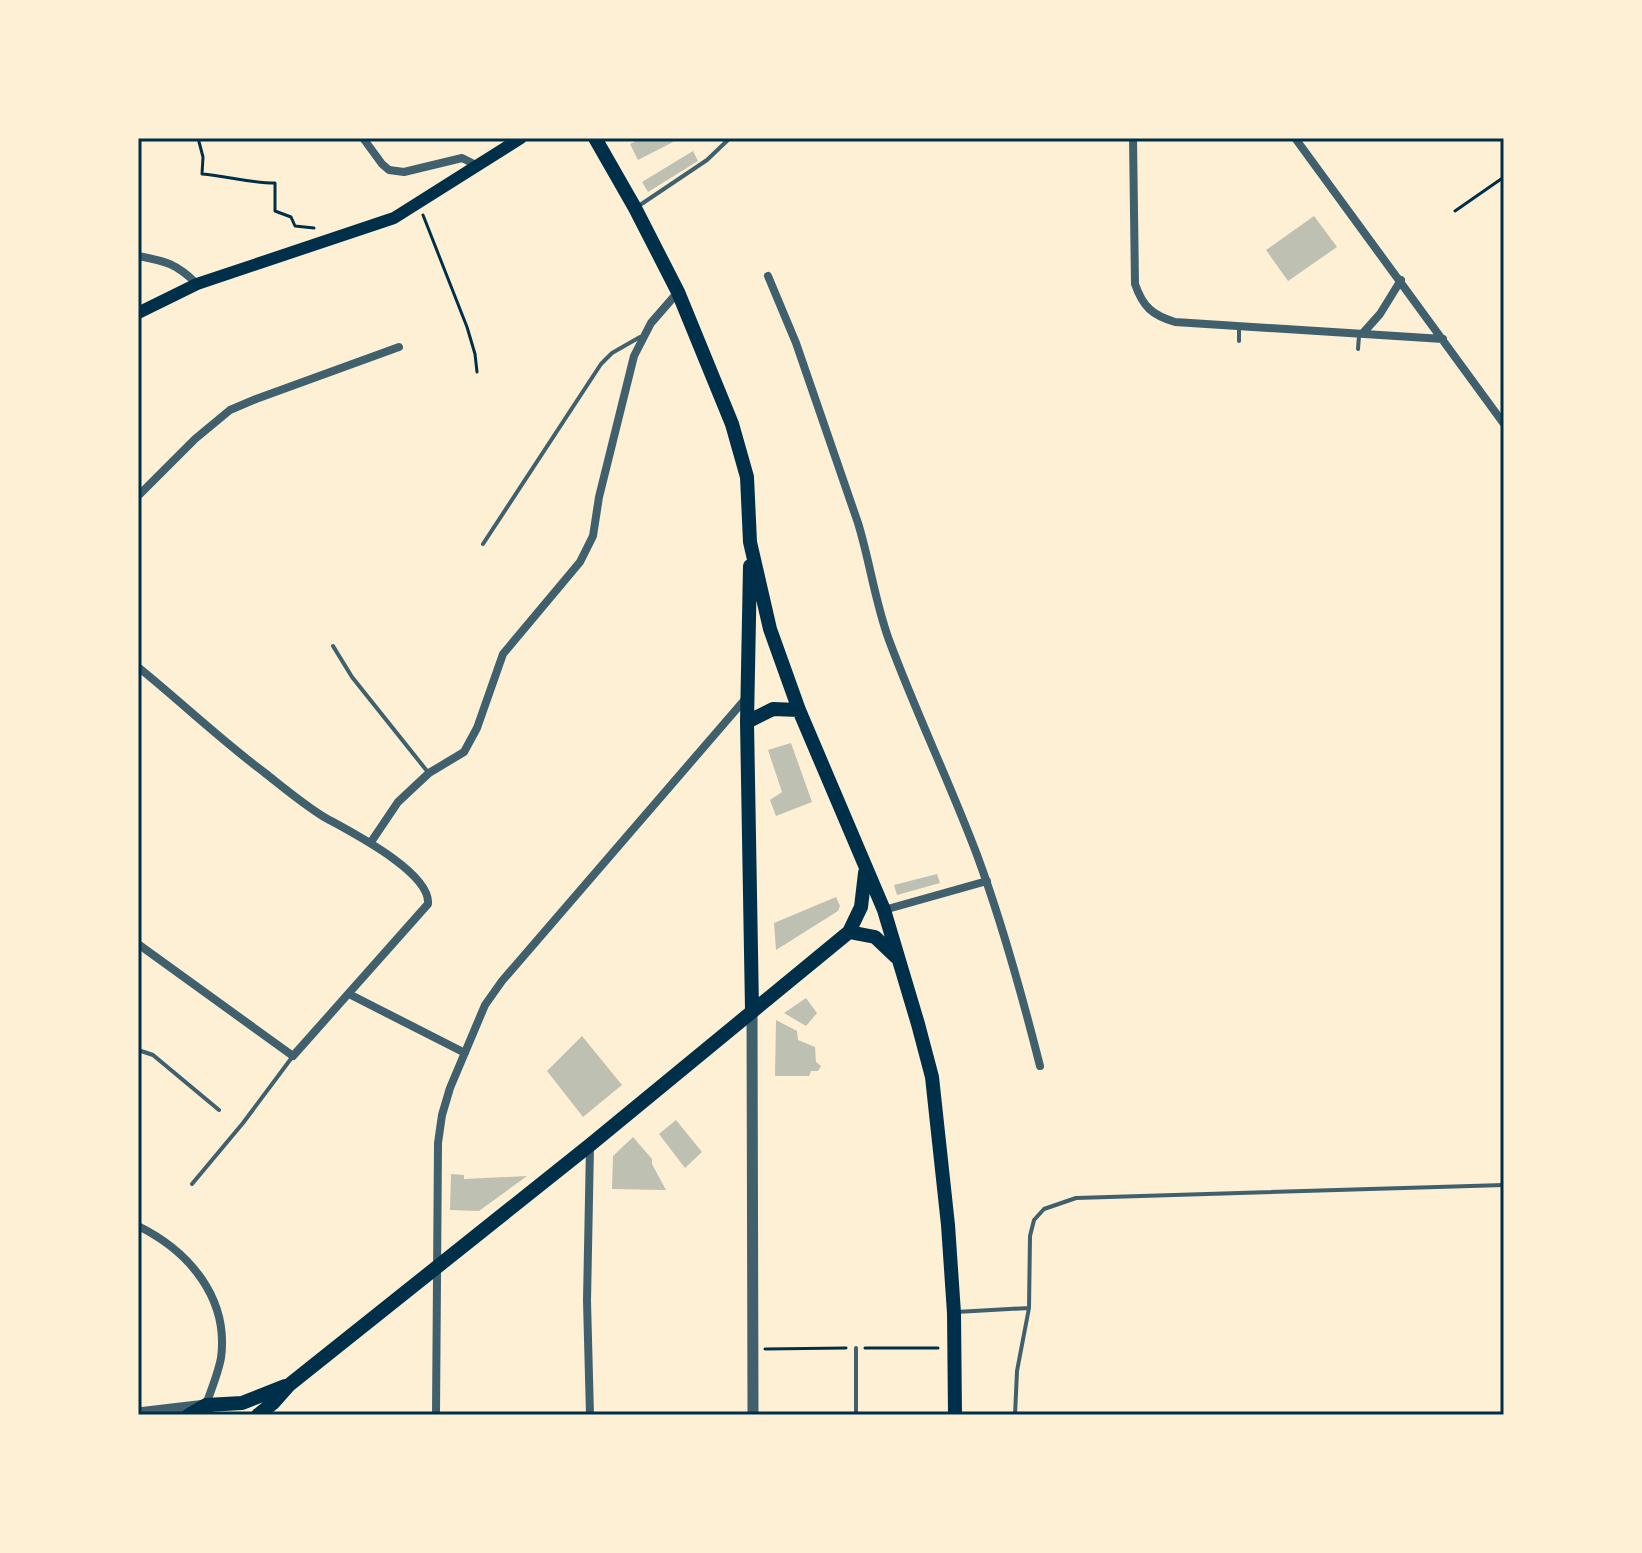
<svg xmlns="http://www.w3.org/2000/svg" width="1642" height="1553" font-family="Georgia,serif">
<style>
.building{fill:#bec0b2}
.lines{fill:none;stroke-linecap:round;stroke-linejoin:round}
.path{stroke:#003049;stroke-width:3}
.service{stroke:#3f606c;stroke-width:4}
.minor{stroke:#3f606c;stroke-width:8}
.tertiary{stroke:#3f606c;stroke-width:11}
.secondary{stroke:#003049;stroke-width:12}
.primary{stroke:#003049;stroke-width:14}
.neatline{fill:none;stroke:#003049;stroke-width:3}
</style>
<rect width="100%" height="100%" fill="#fdf0d5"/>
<path class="building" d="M642,138H671L673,142L638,160L630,144Z
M693,151L698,161L648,192L642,182Z
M1314,216L1337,247L1288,281L1266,250Z
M791,743L812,802L776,816L770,800L782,792L768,750Z
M937,874L940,883L897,895L894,885Z
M836,897L840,906L838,911L776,950L774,923Z
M806,998L817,1013L806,1026L784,1013Z
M776,1020L797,1031L798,1040L815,1047L816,1062L821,1066L818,1071H811L809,1076H775Z
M582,1036L622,1085L583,1117L547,1071Z
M676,1120L702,1152L685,1168L659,1134Z
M633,1137L652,1159V1164L666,1190L612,1189L613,1156Z
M451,1174L464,1175V1179L527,1176L479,1211L450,1210Z"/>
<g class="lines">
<path class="path" d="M198,138L203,157L202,174C227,176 249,183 275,183V211L291,217L295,226L314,228
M1455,211L1504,177
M423,215L467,327L475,354L477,372
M865,1348H938
M765,1349L846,1348"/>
<path class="service" d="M637,207L707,160L730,138
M1239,341V328
M1358,349L1359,336
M483,544L601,364L612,353L640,337
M333,646L352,677L427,771
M138,1050L153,1055L219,1110
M192,1184L243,1123L293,1056
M956,1312L1029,1308
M856,1348V1415
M1015,1415L1017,1371L1029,1308L1030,1236L1034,1220L1044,1209L1076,1198L1504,1185"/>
<path class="minor" d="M363,138L382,164L389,170L404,172L462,158L478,166
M1133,138L1135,284C1143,307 1152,315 1175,322L1443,339
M1295,138L1504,424
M138,256C166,261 177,264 197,284
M768,276L796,343L858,523C870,562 875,602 889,640C916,713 950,783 977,855C1003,925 1022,995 1040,1066
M1363,333L1380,314L1401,280
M138,496L195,439L230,410L256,399L399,347
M138,667C181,702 221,740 265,773C284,788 303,804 324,817C349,831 431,872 428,904L293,1056L138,944
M371,842L398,802L429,773L464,752L477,728L503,654L580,562L593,536L599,497L634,356L651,323L678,292
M884,910L987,881
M349,994L465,1053
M138,1226C189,1251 229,1298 221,1358C218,1374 211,1390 206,1405
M436,1415L438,1143L442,1115L450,1088L485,1005L502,981L747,697
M590,1415L587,1301L590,1146"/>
<path class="tertiary" d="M752,1009L753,1415
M138,1413L206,1405L209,1415"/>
<path class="secondary" d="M138,313L197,284L394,218L521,138"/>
<path class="primary" d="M595,138L635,208L678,292L732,424L747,477L750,542L770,629L799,710L884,910L918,1024L932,1077L948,1225L954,1313L955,1415
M750,566L747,722L752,1009
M747,722L773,709L799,710
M849,932L875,937L896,957
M189,1415L206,1405L242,1403L285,1386
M258,1415L273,1403L289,1385L590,1145L849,932L861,907L865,873"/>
</g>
<rect width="1642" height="1553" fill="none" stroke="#fdf0d5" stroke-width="280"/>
<rect x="140" y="140" width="1362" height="1273" class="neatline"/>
</svg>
